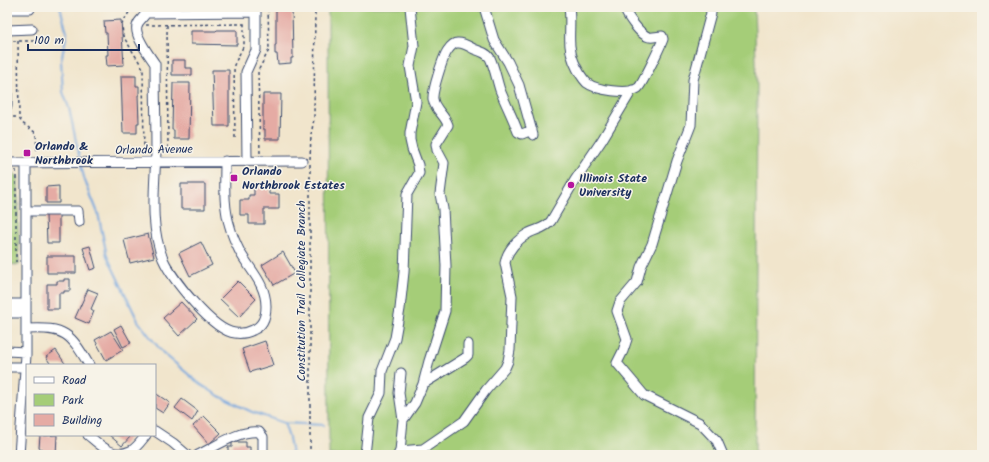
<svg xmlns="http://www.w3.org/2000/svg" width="989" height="462" font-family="Kalam,sans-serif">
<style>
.green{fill:#a5cd78;stroke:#607e6b}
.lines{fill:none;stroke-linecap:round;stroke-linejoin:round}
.stream{stroke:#72a5de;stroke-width:2}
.building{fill:#e5aba4}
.minor-casing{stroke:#3b4a6e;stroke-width:11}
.path{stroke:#3b4a6e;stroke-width:1.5;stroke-dasharray:3 3;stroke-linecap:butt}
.minor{stroke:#fff;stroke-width:9}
.poi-dot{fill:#b5179e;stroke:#f7f3e8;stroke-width:1.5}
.labels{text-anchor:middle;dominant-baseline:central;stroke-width:3;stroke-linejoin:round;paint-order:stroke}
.poi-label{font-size:12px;font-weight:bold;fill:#1b2f5e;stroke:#f7f3e8;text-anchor:start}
.street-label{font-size:12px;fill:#1b2f5e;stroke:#f7f3e8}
</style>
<rect width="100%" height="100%" fill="#f7f3e8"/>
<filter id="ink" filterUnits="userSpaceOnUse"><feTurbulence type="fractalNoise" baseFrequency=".025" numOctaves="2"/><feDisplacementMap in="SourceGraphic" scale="8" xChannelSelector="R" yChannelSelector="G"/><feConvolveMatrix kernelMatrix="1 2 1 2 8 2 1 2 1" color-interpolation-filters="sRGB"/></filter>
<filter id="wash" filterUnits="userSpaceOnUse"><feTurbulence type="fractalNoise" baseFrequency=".012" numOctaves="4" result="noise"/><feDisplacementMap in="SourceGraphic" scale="16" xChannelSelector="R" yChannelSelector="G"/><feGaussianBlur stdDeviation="0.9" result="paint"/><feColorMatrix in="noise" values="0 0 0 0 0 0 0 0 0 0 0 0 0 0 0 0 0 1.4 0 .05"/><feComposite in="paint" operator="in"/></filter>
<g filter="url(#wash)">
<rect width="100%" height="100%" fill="#f1e5cc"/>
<path class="green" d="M328,7H754L757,85L755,455H329Z
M7,172H13L18,177L19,265L7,264Z"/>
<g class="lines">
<path class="stream" d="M60,7L67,33L61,61L63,92L69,108L80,160
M81,166L85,181L98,213L107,256L138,321L151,338L163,353L200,384L219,396L252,412L284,423L289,438L292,455
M284,423L324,425"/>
</g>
<g id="blocks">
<path class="building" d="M292,7L293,58H291V63L278,64L277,54H275V45H276V8Z
M121,20L124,65L107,66L106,55H108L107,33H105L104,21Z
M217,30H237V45L191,44V31H216Z
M172,60H185V68H192V75H172Z
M212,70H229V126H214Z
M121,76H136V86H139V95H138L139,123H137V133H123Z
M173,83H190L189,139H174V130H172Z
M263,94H281L280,139H265V129H263Z
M181,184H205V209H181Z
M254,184H269V194H279V209H264V224H249V215H240V200H249V195H254Z
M59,186V203H46V187Z
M46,215H59V243H47Z
M148,234L154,257L130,263L124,240Z
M201,242L212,265L190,276L179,253Z
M90,246L96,268L90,270L83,248Z
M283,252L295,273L274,285L262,265Z
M47,256H76V273H47Z
M64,279H70V291H64V293H59V309H47V284H57V281H64Z
M238,281L256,299L239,317L220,299Z
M88,289L98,293L91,309L94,311L89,324L75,318Z
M181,302L197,319L179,336L163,318Z
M121,325L131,343L123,347L114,329Z
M111,331L123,350L106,360L95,340Z
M265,341L273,365L250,372L242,349Z
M56,350L66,365H51L46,357Z
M155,393L170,403L163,413L155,408Z
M182,399L198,411L192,421L175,408Z
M204,416L221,433L209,444L193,426Z
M57,435L56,455H43V449L39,448L40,436Z
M109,435H127L130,437L122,446Z
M232,442H246V447H250V453H247V455H232V453H228V447H232Z"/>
</g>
</g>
<g filter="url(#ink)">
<use href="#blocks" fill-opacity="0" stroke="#3b4a6e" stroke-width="1"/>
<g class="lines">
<g class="minor-casing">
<path id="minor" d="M147,7C147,18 139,18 137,26C134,36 150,56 155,64C155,93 156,122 156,151C155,187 149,225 163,259C172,279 213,331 235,333C241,334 247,333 253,330C263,326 266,317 266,306C266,284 250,270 240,252C236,244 232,235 230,227C223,206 225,183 225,161
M484,7L494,40L508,62L519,85L533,135
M569,7C572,26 566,44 574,62C577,69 582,78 587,83C596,90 628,95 638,88C642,85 661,45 663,39L662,36C657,36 653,38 649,37C640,35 626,15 624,7
M710,7L711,13L693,80L691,125L677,161L652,244L641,267L637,282L620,302L617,311L627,339L623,351L617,363L644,395L700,423L717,441L723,455
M7,9H30
M147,13L256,12
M7,30L32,29
M7,67V106
M247,161L246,72L256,50V7
M7,163L302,161
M27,211H78L79,222
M7,304H26
M7,313H26
M27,329C65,327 70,333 89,365
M7,351L26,352
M7,367H25
M401,373L399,393L403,420
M423,384L465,358L468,355V344
M155,431L173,443L187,455
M88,435C100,445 113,459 130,451C136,449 142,440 146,435
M400,451L423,449L464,421L486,390L505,368L508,361L510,350L512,296L505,263C507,250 518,239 529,233C537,229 546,228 551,221L575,180L602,140L632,90
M19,455L26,355V163
M198,455C217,446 238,430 259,432L263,437V455
M365,455L369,418L381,393L382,371L395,338L400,309L404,272L407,194L419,173L418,165L412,149L410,140V133L416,102L410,66L414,46L410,7
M398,455L400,451L403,420L415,403L423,384L429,361L445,311L446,266L443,209L440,194L444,163L437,150L436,144L448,125C445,115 434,109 433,99C432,92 443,56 448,50C450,47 454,43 457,43C463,42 470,47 474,49C480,51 487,53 490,58C494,66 497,81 500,90C506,105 513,118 518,132L522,134L532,130"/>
</g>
<path class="path" d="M132,7L122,24L123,36L143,68L144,155
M146,25L244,24
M167,25L168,149
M7,41H35
M18,41L19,118L22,123L36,133L37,151
M7,117H19
M235,138L234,65L244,45V21
M260,153L258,71L269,50L268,7
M310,159L311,135L314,119L315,7
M310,164V455
M16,170V262"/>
<use href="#minor" class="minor"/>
</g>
</g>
<g class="poi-dot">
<rect x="23" y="149" width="8" height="8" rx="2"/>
<rect x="230" y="174" width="8" height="8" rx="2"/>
<circle cx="571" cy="185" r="4"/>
</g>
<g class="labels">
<g class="poi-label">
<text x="35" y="146">Orlando &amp;<tspan x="35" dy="14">Northbrook</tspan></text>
<text x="242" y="171">Orlando<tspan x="242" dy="14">Northbrook Estates</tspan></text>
<text x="579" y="178">Illinois State<tspan x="579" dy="14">University</tspan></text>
</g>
<g class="street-label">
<text transform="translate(154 150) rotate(-1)">Orlando Avenue</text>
<text transform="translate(301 291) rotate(-90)">Constitution Trail Collegiate Branch</text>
</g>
</g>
<rect width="989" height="462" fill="none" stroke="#f7f3e8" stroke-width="24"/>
<rect x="26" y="364" width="130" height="72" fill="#f7f3e8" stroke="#9fa5b1"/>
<rect x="34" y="377" width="20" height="6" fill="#ffffff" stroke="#9fa5b1"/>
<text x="62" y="384" font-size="12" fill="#1b2f5e">Road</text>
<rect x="34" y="394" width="20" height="12" fill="#a5cd78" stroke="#9fa5b1"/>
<text x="62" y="404" font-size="12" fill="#1b2f5e">Park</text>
<rect x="34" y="414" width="20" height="12" fill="#e5aba4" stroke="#9fa5b1"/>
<text x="62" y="424" font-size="12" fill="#1b2f5e">Building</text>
<path d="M28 44v6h111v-6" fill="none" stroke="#1b2f5e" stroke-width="2"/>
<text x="34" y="44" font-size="12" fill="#1b2f5e" stroke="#f7f3e8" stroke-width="3" paint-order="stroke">100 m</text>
</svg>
